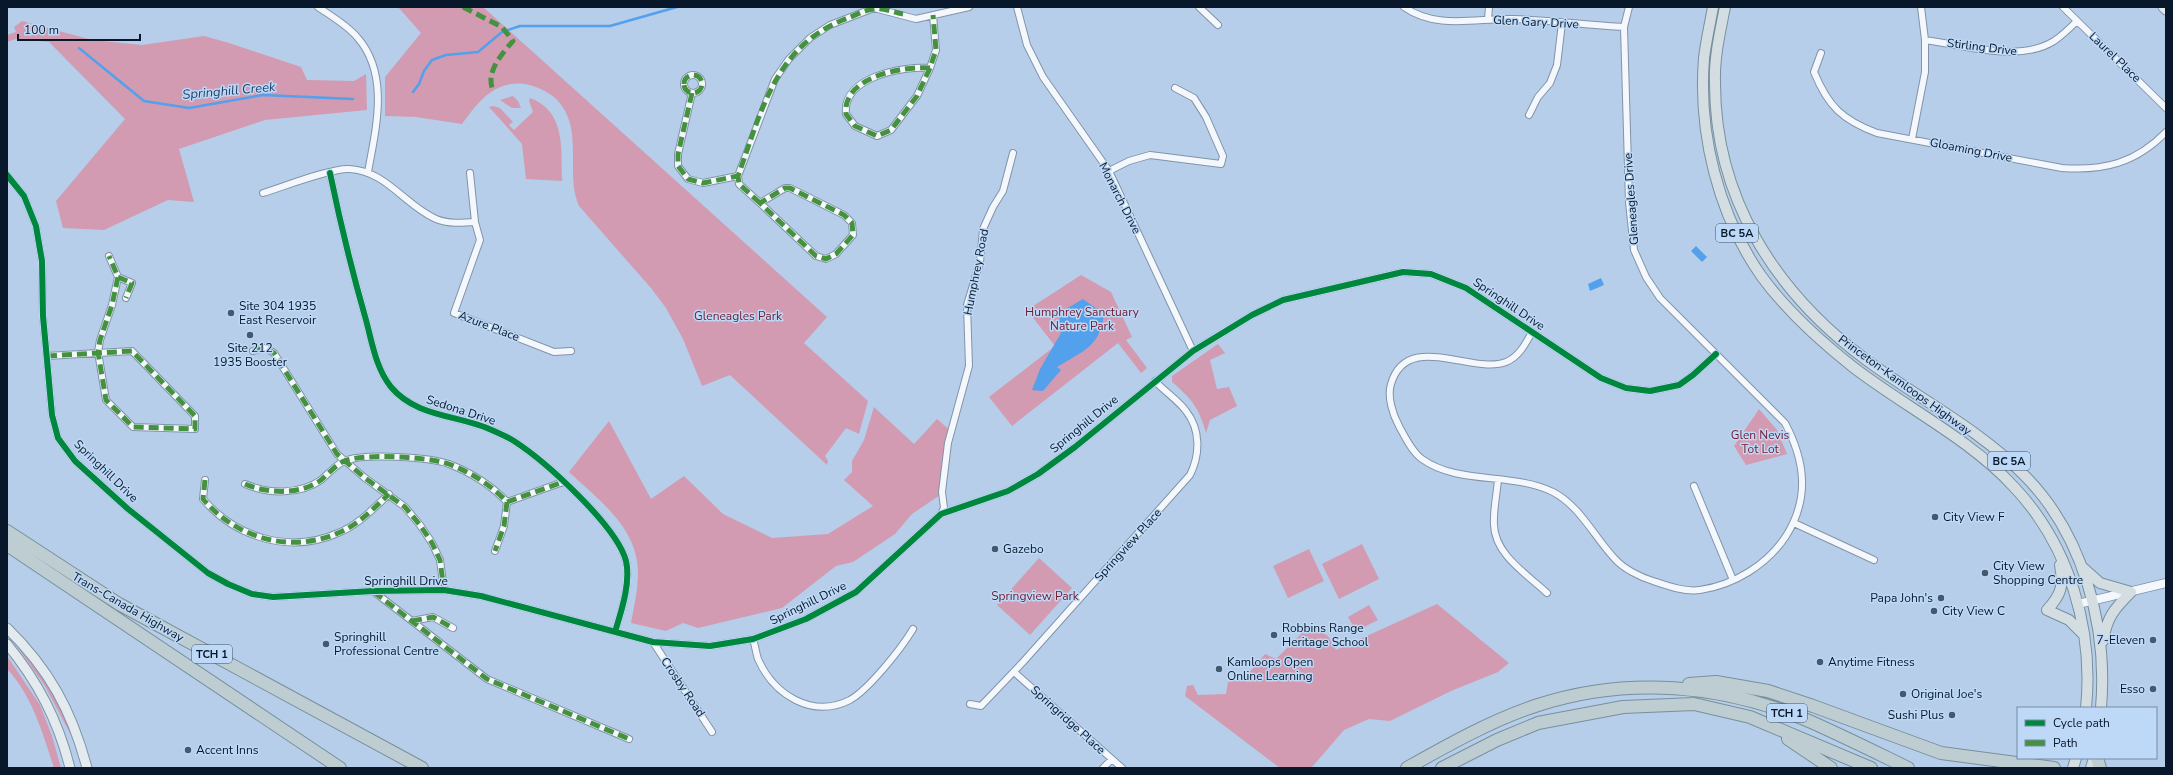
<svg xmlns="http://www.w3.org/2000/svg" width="2173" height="775" font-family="'Nunito Sans',sans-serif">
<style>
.green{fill:#d29bb1}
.water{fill:#53a0ec}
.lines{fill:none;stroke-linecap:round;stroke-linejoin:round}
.stream{stroke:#53a0ec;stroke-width:2.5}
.minor-casing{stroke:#8194a9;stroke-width:8}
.tertiary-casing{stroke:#8194a9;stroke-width:10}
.secondary-casing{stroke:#8194a9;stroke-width:11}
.primary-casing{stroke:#77909d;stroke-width:12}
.motorway-casing{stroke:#77909d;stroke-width:14}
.minor{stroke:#f4f8fc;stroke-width:6}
.tertiary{stroke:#f4f8fc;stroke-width:8}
.secondary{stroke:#e4ebef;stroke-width:9}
.primary{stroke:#d4dee2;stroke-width:10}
.motorway{stroke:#becdd1;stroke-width:12}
.quiet{stroke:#449140;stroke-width:5;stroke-dasharray:10 5;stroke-linecap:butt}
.cycleway-casing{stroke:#bed9f7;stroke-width:8}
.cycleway{stroke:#00873e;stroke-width:6}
.poi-dot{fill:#45586d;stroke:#bed9f7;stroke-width:1.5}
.labels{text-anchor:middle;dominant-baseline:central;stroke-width:3;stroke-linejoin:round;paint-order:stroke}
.shield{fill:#bed9f7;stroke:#3f5268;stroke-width:1}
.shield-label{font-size:11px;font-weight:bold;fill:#08182a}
.street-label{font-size:12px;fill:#08182a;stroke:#bed9f7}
.poi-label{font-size:12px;fill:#08182a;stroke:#bed9f7;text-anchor:start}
.park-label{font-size:12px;fill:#721b2f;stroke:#bed9f7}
.water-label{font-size:13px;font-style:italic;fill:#1e436b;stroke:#bed9f7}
</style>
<rect width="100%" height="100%" fill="#b6cee9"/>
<path class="green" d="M398,7H483L827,317L804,343L868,401L859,434L846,428L825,456L828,461L827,465L730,375L702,386L683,339L666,308L651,288L579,206C564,172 586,127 555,98C547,91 536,86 525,84C494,80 478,102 462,124L416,117L385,116V77L421,33Z
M22,21L92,40L142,45L204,36L229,43L301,67L307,80L354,81L366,74L367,110L265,120L179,149L194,202L168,200L104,230L63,228L56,201L125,119L49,42L16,39L7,42V35L16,32L14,27Z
M513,96L518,101L521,108H512L500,100Z
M530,98C566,111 561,149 562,181L526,179L522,144L489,107L493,106L500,108L513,122L509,125L514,130L533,112L529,101Z
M1081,275L1111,292L1132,337L1126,340L1147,368L1141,373L1118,343L1012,426L989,397L1055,346L1027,310Z
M1218,344L1225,353L1210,360L1217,389L1229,387L1237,406L1210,420L1206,433C1199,408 1192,399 1172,382V376Z
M874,407L914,444L937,419L952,432L943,493L912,514L895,534L853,562L836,566L782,608L698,628L683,623L666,631L631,623C634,606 638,590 638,573C638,528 599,500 569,472L609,421L651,499L684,476L723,514L772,538L828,534L873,506L844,480L852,472V461L864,440Z
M1759,409L1777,430L1787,454L1746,465L1734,446Z
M1362,544L1379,579L1339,599L1322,564Z
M1309,549L1324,581L1288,598L1273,566Z
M1039,558L1072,588L1030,635L997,605Z
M1437,604L1509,663L1498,672L1451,691L1390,721L1369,719L1344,730L1313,766L1308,768H1280L1185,696L1187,686L1193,685L1198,695L1226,694L1228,682L1243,680L1265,654L1276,659L1310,625L1328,636L1336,650Z
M1369,605L1378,620L1356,631L1348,617Z
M14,642C41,669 65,704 74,741L45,686Z
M7,656L40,705L52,736L61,768H54C43,734 32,695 7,669Z"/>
<path class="water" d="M1696,246L1707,257L1702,262L1691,251Z
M1601,278L1604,285L1590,291L1588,284Z
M1083,299L1104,314C1100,347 1083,351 1057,367L1061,370L1043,391L1032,390L1040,369L1061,333L1059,313Z"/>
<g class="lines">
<path class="stream" d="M79,48L144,101L189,108L263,95L353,99
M413,92L419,84L424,71L432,60L446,55L478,52L502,32L520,26H610L677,7"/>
<g class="minor-casing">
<path id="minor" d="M318,7C331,16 347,25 357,37C390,74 376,128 368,172
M1017,7L1027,45L1043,77L1109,171L1193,351
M1199,7L1218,25
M1404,7C1437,30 1476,18 1514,19C1551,20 1588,25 1624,27
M2063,7L2166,108
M1488,19L1489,7
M1925,40C1964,45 2019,63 2054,41C2063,35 2070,28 2077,21
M1821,53L1814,72C1828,106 1842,120 1877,133L2062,168C2104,171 2136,163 2166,132
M930,68L917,96L891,130L877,136L855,126L846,114C842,77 902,66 930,68L936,50L933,15
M684 84a9 9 0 1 1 18 0a9 9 0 1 1-18 0Z
M692,93L678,154V166L688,179L703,183L738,176
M1529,115L1538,97L1550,83L1557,65L1562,23
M1912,139L1925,72V40L1921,7
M1109,171L1129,161L1150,155L1221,164L1223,156L1206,117L1194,98L1175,88
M330,173C340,222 352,271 366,320C372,342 376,369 391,387C415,416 455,415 487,428C496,432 506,436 514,441C545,461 617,526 626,561C631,583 621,612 615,632
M470,173L475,222L480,240L454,313L554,352L571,351
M7,175L24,196L36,226L42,261L43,316L52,415L58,438L75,461L128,509L208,573L228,584L252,594L273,597L373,591L444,590L481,596L653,642L710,646L753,639L806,619L856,592L941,514L1008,491L1038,474L1075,447L1193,351L1252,315L1283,300L1403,272L1431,274L1466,288L1601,378L1626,388L1650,391L1679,385L1693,375L1716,354
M785,188H790L844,215L852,223L853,235L836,254L826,259L816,256L760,203Z
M263,193C283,187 331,168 349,169C387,171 404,205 436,219C448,224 462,223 475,222
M760,203L739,184L738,176L775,79L789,59L810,38L830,25L874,8L916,19L969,7
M118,277L132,283L126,298
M1532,332C1526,343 1519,357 1506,362C1472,375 1407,330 1391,384C1387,397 1393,415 1399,426C1405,437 1412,452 1422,459C1458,485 1512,472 1553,492C1580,506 1595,538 1615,559C1624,569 1640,577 1653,581C1668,586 1684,592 1700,590C1734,585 1767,565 1786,536C1810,498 1805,461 1785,423L1660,298L1646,277L1634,250L1629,202L1624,27L1629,7
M253,351L266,348L274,353L337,454L365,478L405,507L420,525L432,543L440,560L444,590
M47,356L132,351L195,416V429L133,427L106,400L98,352L100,340L112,305L118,277L109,256
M1498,479C1497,494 1493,510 1494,525C1495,555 1527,574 1547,593
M205,480L203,499C236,538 290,554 338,533C358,525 373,509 389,494
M245,484C268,494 300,495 321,480C328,474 336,465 344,461C364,453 429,457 449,464C472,473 491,485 507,502L504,526L495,551
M1694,486L1733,580
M507,502L563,482
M941,514L944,508L942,492L948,443L969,366L967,305L980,262L983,229L993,207L1003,191L1013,153
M1794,523L1874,560
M373,591L487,679L629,739
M412,621L433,617L453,628
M753,639C755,645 756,653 758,659C774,695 812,719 850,700C869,689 901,649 913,629
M653,642L712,732
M1014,672L1122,768
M970,704L981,706L1023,662L1190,475C1200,455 1201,430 1186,411C1178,400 1165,392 1155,381
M1103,768L1112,759"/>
</g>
<g class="tertiary-casing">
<path id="tertiary" d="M2078,604L2166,583"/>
</g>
<g class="secondary-casing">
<path id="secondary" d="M2163,7L2166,10
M7,628C49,669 72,711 87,768
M7,644C38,682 58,720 70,768"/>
</g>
<g class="primary-casing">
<path id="primary" d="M1713,7C1710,24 1706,41 1704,58C1698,133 1718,215 1762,277C1787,311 1820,341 1853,367C1905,407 1970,439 2014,487C2069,545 2094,629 2086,708
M1725,7C1720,32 1714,58 1715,83C1715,198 1775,292 1865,359C1917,398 1978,428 2024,475C2083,534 2108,626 2101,708
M2060,565C2064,586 2061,595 2047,610L2069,620L2084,635
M2082,567L2100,583L2131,592C2114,609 2107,617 2103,641
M2073,768L2076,758
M2091,768L2094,758"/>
</g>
<g class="motorway-casing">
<path id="motorway" d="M7,531L119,604L422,768
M7,545L340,768
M1689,684L1716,682L1768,691L1813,706L1941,753L2054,768
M1788,739L1831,768
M2097,758L2100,768
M1407,768C1448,745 1492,720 1538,705C1627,676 1723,684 1809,721C1843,736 1875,752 1908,768
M1442,768L1497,740L1538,723L1623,707L1694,704L1750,717L1871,768"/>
</g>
<use href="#minor" class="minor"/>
<use href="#tertiary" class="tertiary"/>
<use href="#secondary" class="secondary"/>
<use href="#primary" class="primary"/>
<use href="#motorway" class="motorway"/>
<path class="quiet" d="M463,7L502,27L513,41C502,54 485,72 493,90
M930,68L917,96L891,130L877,136L855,126L846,114C842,77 902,66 930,68L936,50L933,15
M684 84a9 9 0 1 1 18 0a9 9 0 1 1-18 0Z
M692,93L678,154V166L688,179L703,183L738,176
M785,188H790L844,215L852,223L853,235L836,254L826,259L816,256L760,203Z
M760,203L739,184L738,176C762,110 775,45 848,18C856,15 865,10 873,9C882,7 895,13 903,14
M118,277L132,283L126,298
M253,351L266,348L274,353L337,454L365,478L405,507L420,525L432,543L440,560L444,590
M47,356L132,351L195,416V429L133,427L106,400L98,352L100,340L112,305L118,277L109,256
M205,480L203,499C236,538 290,554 338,533C358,525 373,509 389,494
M245,484C268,494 300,495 321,480C328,474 336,465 344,461C364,453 429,457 449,464C472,473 491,485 507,502L504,526L495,551
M507,502L563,482
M374,592L487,679L629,739
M412,621L433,617L453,628"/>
<g class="cycleway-casing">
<path id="cycleway" d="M330,173C340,222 352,271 366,320C372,342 376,369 391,387C415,416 455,415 487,428C496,432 506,436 514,441C545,461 617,526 626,561C631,583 621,612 615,632
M7,175L24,196L36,226L42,261L43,316L52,415L58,438L75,461L128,509L208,573L228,584L252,594L273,597L373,591L444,590L481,596L653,642L710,646L753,639L806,619L856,592L941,514L1008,491L1038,474L1075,447L1193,351L1252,315L1283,300L1403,272L1431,274L1466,288L1601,378L1626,388L1650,391L1679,385L1693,375L1716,354"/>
</g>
<use href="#cycleway" class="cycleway"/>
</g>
<g class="poi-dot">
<circle cx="231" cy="313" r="4"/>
<circle cx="250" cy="335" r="4"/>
<circle cx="1935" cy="517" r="4"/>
<circle cx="995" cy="549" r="4"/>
<circle cx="1985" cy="573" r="4"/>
<circle cx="1941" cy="598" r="4"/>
<circle cx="1934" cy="611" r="4"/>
<circle cx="1274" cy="635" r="4"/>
<circle cx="2153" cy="640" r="4"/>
<circle cx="326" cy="644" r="4"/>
<circle cx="1820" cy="662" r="4"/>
<circle cx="1219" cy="669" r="4"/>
<circle cx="2153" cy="689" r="4"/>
<circle cx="1903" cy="694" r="4"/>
<circle cx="1952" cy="715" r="4"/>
<circle cx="188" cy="750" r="4"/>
</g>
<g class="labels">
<g class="shield">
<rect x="1716" y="224" width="42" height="18" rx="3"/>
<rect x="1988" y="452" width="42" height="18" rx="3"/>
<rect x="192" y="645" width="40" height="18" rx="3"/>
<rect x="1767" y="704" width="40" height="18" rx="3"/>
</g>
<g class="shield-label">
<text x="1737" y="233">BC 5A</text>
<text x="2009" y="461">BC 5A</text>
<text x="212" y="654">TCH 1</text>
<text x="1787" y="713">TCH 1</text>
</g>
<g class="street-label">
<text transform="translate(1536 22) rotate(3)">Glen Gary Drive</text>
<text transform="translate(1982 47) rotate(7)">Stirling Drive</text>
<text transform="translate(2115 57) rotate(44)">Laurel Place</text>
<text transform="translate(1971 150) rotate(11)">Gloaming Drive</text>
<text transform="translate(1120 198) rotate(63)">Monarch Drive</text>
<text transform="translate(1631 199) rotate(-94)">Gleneagles Drive</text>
<text transform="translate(976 272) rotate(-79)">Humphrey Road</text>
<text transform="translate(1509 304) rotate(34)">Springhill Drive</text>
<text transform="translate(489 326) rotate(21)">Azure Place</text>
<text transform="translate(1905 385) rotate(36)">Princeton-Kamloops Highway</text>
<text transform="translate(461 410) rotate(18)">Sedona Drive</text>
<text transform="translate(1084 424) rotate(-39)">Springhill Drive</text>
<text transform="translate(106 471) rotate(44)">Springhill Drive</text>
<text transform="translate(1128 545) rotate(-48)">Springview Place</text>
<text x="406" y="581">Springhill Drive</text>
<text transform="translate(808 603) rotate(-26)">Springhill Drive</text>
<text transform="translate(128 607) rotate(30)">Trans-Canada Highway</text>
<text transform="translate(683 687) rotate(56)">Crosby Road</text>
<text transform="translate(1068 720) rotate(42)">Springridge Place</text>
</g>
<g class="poi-label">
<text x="239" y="306">Site 304 1935<tspan x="239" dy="14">East Reservoir</tspan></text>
<text x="250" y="348" text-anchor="middle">Site 212<tspan x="250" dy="14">1935 Booster</tspan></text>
<text x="1943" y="517">City View F</text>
<text x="1003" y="549">Gazebo</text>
<text x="1993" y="566">City View<tspan x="1993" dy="14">Shopping Centre</tspan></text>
<text x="1933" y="598" text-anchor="end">Papa John's</text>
<text x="1942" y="611">City View C</text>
<text x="1282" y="628">Robbins Range<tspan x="1282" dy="14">Heritage School</tspan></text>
<text x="334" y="637">Springhill<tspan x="334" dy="14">Professional Centre</tspan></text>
<text x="2145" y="640" text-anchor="end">7-Eleven</text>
<text x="1227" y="662">Kamloops Open<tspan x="1227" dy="14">Online Learning</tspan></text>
<text x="1828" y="662">Anytime Fitness</text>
<text x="2145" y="689" text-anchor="end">Esso</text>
<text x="1911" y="694">Original Joe's</text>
<text x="1944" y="715" text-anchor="end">Sushi Plus</text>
<text x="196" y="750">Accent Inns</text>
</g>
<g class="park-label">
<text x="1082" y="312">Humphrey Sanctuary<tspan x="1082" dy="14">Nature Park</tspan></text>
<text x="738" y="316">Gleneagles Park</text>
<text x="1760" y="435">Glen Nevis<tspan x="1760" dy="14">Tot Lot</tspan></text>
<text x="1035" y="596">Springview Park</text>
</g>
<g class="water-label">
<text transform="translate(229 91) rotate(-5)">Springhill Creek</text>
</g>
</g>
<rect width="2173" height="775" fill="none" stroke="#08182a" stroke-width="16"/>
<rect x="2017" y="707" width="140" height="52" fill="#bed9f7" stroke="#758ca5"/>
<rect x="2025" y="720" width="20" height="6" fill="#00873e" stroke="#758ca5"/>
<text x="2053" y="727" font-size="12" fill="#08182a">Cycle path</text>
<rect x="2025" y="740" width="20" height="6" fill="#449140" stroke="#758ca5"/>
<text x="2053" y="747" font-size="12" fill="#08182a">Path</text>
<path d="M18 34v6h122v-6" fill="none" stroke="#08182a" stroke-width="2"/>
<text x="24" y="34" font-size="12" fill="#08182a" stroke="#bed9f7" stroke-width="3" paint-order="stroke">100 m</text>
</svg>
